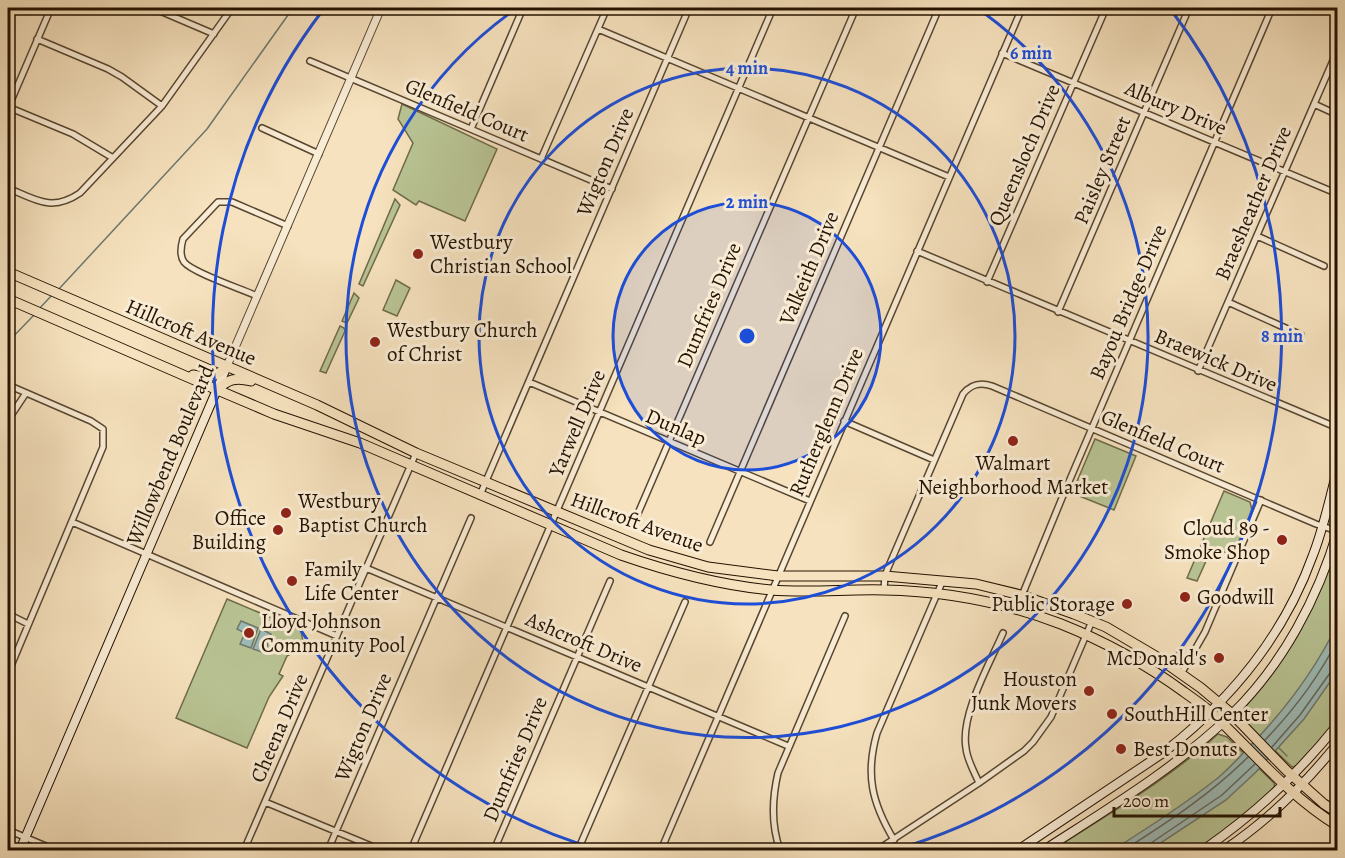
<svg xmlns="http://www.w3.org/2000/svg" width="1345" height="858" font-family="Alegreya,serif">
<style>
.green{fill:#b9c494;stroke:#6e6b4a;stroke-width:1.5}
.water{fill:#9ebcb8;stroke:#6d786e;stroke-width:1.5}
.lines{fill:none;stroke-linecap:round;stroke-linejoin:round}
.shore{stroke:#61675c;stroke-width:1.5}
.stream{stroke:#6d786e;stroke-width:1.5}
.minor-casing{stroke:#584630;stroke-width:8}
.tertiary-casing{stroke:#584630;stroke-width:9}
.secondary-casing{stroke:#241200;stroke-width:10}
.primary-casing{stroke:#241200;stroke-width:11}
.minor{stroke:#f9ecd5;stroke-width:5}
.tertiary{stroke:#f9ecd5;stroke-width:7}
.secondary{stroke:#f9ecd5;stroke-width:8}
.primary{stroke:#f6e2be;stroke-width:9}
.ring{fill:none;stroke:#1d4ed8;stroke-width:3}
.poi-dot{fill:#8f2418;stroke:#f9ecd5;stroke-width:2}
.labels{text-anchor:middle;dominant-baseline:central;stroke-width:6;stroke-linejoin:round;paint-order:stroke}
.street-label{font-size:21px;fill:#241200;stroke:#f9ecd5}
.poi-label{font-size:21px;fill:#241200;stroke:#f9ecd5;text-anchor:start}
.centre{fill:#1d4ed8;stroke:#f9ecd5;stroke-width:3}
.ring-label{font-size:18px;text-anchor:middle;font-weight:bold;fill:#1d4ed8;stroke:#f9ecd5;stroke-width:6;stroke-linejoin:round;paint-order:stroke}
</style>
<rect width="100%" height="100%" fill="#f6e2be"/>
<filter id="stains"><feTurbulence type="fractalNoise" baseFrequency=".00333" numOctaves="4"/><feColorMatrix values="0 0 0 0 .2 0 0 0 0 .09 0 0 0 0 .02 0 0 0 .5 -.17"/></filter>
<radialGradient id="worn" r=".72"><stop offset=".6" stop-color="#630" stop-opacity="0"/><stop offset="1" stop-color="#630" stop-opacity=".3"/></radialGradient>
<path class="green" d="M402,104L497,149L465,221L419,201L416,205L393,190L413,143L398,119Z
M395,199L400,205L363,286L359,284Z
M396,280L410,288L397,316L383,310Z
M354,293L359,298L347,323L342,321Z
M340,326L344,328L345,331L326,373L320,371Z
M1095,439L1136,456L1114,510L1072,493Z
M1224,491L1250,502L1252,510L1233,555L1212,548L1197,581L1187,578Z
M1337,545V718L1326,735L1297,766L1292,767L1241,718L1240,714L1296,638L1320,591Z
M227,599L298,629L301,631L304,646L287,656L279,674L283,676L269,697L247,748L176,718Z
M1218,734L1227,737L1274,783L1275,788L1215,840L1198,850H1053C1108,814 1169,779 1218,734Z"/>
<path class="water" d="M241,621L258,628L251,648L240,644L245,633L237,629Z
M1337,625V672L1304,719L1256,772L1226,800L1150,850H1113C1149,827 1185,804 1219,777C1228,769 1237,760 1245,751C1282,714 1314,672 1337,625Z
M261,629L271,634L268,640L267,650L265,653L253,649Z"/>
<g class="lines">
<path class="shore" d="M1265,740C1293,711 1320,675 1338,639
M1272,747L1300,715L1330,673L1338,670
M1124,850C1168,822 1211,794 1248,757
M1148,850L1151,843L1222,795L1255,764"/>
<path class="stream" d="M58,290L207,129L293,8
M39,309L52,295
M8,342L34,315
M1279,748L1287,756"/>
<g class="minor-casing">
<path id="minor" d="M153,8L214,34
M598,29L949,177
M37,39L108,69L122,77L162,106
M1002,53L1338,194
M310,61L612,189
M1314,104L1338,115
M8,107L73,134L113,158
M8,108L51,8
M262,128L319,154
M471,129L523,8
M541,159L607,8
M8,188C36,200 52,212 80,193L162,106L232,8
M1257,236L1324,266
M917,251L1338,428
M987,282L1106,8
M257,296C242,289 193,273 184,262C179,255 181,246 183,239L218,202H232L288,226
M1228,302L1301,335
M1058,312L1189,8
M1198,371L1338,49
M529,382L810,501
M8,385L91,421L103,429V447L8,673
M8,420L26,393
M844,421L934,460
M8,470L11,473
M480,495L689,8
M636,518L856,8
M72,522L337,636
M710,542L939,8
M366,568L788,746
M884,589L885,576L888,568L963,394C971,384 980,382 992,386L1316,524L1337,531
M1016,610L1062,498L1272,8
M8,614L28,624
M1181,674L1205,632L1261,500
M979,783C974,771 967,760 966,748C960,715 990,663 1003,633
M265,802L381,850
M8,830L55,850
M894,840C872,803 865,775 877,733L943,580
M244,850L416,453
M328,850L471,518
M411,850L773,8
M494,850L610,581
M578,850L685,602
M661,850L1022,8
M780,850C771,825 772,799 778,773L845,616
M877,850L979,783L1024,751L1033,742L1051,717L1092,621"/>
</g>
<g class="tertiary-casing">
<path id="tertiary" d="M227,366L381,8"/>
</g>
<g class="secondary-casing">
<path id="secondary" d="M20,850L227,366
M1018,850L1163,753C1230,701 1284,636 1313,555C1324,527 1330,497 1338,467
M1044,850C1109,808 1176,768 1232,714C1283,664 1318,598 1338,530
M1203,850C1254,815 1299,773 1338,724
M1224,850C1266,822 1306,783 1338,743"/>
</g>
<g class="primary-casing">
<path id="primary" d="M8,272L317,405L416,453L649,550L708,567L778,576H885L976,584L1021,595L1074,614L1106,627L1157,657L1201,688L1232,714L1286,770L1324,804L1338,813
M8,299L213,388L274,414L360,443L621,555C670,572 719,585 771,590C809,593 847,589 884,590C944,591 1006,603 1061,624C1106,642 1146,664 1184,692C1194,699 1204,706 1213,714C1254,753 1289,796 1338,826
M193,375C208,378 216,378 227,366
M217,390C228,379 236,377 251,381"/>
</g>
<use href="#minor" class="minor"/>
<use href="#tertiary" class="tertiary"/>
<use href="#secondary" class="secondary"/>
<use href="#primary" class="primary"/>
</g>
<circle cx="747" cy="336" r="134" fill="#1d4ed8" fill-opacity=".12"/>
<g class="ring">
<circle cx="747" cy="336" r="134"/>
<circle cx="747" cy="336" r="268"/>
<path d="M977 8A401 401 0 1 1 517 8"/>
<path d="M600 850A535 535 0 0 1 323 10M1171 10A535 535 0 0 1 894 850"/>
</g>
<g class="poi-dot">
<circle cx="418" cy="254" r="6"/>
<circle cx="375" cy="342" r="6"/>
<circle cx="1013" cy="441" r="6"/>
<circle cx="286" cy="513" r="6"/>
<circle cx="278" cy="530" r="6"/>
<circle cx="1282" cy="540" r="6"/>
<circle cx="292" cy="581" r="6"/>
<circle cx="1185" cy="597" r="6"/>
<circle cx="1127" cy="604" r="6"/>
<circle cx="249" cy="633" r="6"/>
<circle cx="1219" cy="658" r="6"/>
<circle cx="1089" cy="691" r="6"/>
<circle cx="1112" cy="714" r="6"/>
<circle cx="1121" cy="749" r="6"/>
</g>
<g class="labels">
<g class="street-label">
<text transform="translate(1176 108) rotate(23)">Albury Drive</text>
<text transform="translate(467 110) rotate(23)">Glenfield Court</text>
<text transform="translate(1024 155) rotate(-67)">Queensloch Drive</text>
<text transform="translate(605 162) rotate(-67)">Wigton Drive</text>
<text transform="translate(1102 170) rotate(-67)">Paisley Street</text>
<text transform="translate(1253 203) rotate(-67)">Braesheather Drive</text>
<text transform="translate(809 268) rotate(-67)">Valkeith Drive</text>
<text transform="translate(1128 302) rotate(-67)">Bayou Bridge Drive</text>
<text transform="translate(709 305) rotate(-67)">Dumfries Drive</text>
<text transform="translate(191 332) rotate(23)">Hillcroft Avenue</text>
<text transform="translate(1216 360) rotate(23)">Braewick Drive</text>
<text transform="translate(826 422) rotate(-67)">Rutherglenn Drive</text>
<text transform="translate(577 423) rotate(-67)">Yarwell Drive</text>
<text transform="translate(676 427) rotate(23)">Dunlap</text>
<text transform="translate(1163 441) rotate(23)">Glenfield Court</text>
<text transform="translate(170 455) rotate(-67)">Willowbend Boulevard</text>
<text transform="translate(637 522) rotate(20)">Hillcroft Avenue</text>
<text transform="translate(584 642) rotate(23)">Ashcroft Drive</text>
<text transform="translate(363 727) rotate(-67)">Wigton Drive</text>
<text transform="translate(279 728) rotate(-67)">Cheena Drive</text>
<text transform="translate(515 759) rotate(-67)">Dumfries Drive</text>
</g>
<g class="poi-label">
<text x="430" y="242">Westbury<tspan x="430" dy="24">Christian School</tspan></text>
<text x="387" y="330">Westbury Church<tspan x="387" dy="24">of Christ</tspan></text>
<text x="1013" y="463" text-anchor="middle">Walmart<tspan x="1013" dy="24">Neighborhood Market</tspan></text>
<text x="298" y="501">Westbury<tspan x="298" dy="24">Baptist Church</tspan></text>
<text x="266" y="518" text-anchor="end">Office<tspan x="266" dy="24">Building</tspan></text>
<text x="1270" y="528" text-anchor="end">Cloud 89 -<tspan x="1270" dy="24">Smoke Shop</tspan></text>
<text x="304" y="569">Family<tspan x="304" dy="24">Life Center</tspan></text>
<text x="1197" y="597">Goodwill</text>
<text x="1115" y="604" text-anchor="end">Public Storage</text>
<text x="261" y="621">Lloyd Johnson<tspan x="261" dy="24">Community Pool</tspan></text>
<text x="1207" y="658" text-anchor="end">McDonald's</text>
<text x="1077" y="679" text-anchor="end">Houston<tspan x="1077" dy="24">Junk Movers</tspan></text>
<text x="1124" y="714">SouthHill Center</text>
<text x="1133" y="749">Best Donuts</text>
</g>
</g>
<circle cx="747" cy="336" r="9" class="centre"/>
<g class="ring-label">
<text x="1031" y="59">6 min</text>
<text x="747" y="74">4 min</text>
<text x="747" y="208">2 min</text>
<text x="1282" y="342">8 min</text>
</g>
<rect width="1345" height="858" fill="none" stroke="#f6e2be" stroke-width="30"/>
<rect x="9" y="9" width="1327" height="840" fill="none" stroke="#241200" stroke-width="3"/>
<rect x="15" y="15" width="1315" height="828" fill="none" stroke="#241200" stroke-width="1.5"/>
<path d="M1114 807v9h166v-9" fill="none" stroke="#241200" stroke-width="3"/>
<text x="1123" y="807" font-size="18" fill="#241200" stroke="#f9ecd5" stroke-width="4.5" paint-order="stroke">200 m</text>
<rect width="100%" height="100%" filter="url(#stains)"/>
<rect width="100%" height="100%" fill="url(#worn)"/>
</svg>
